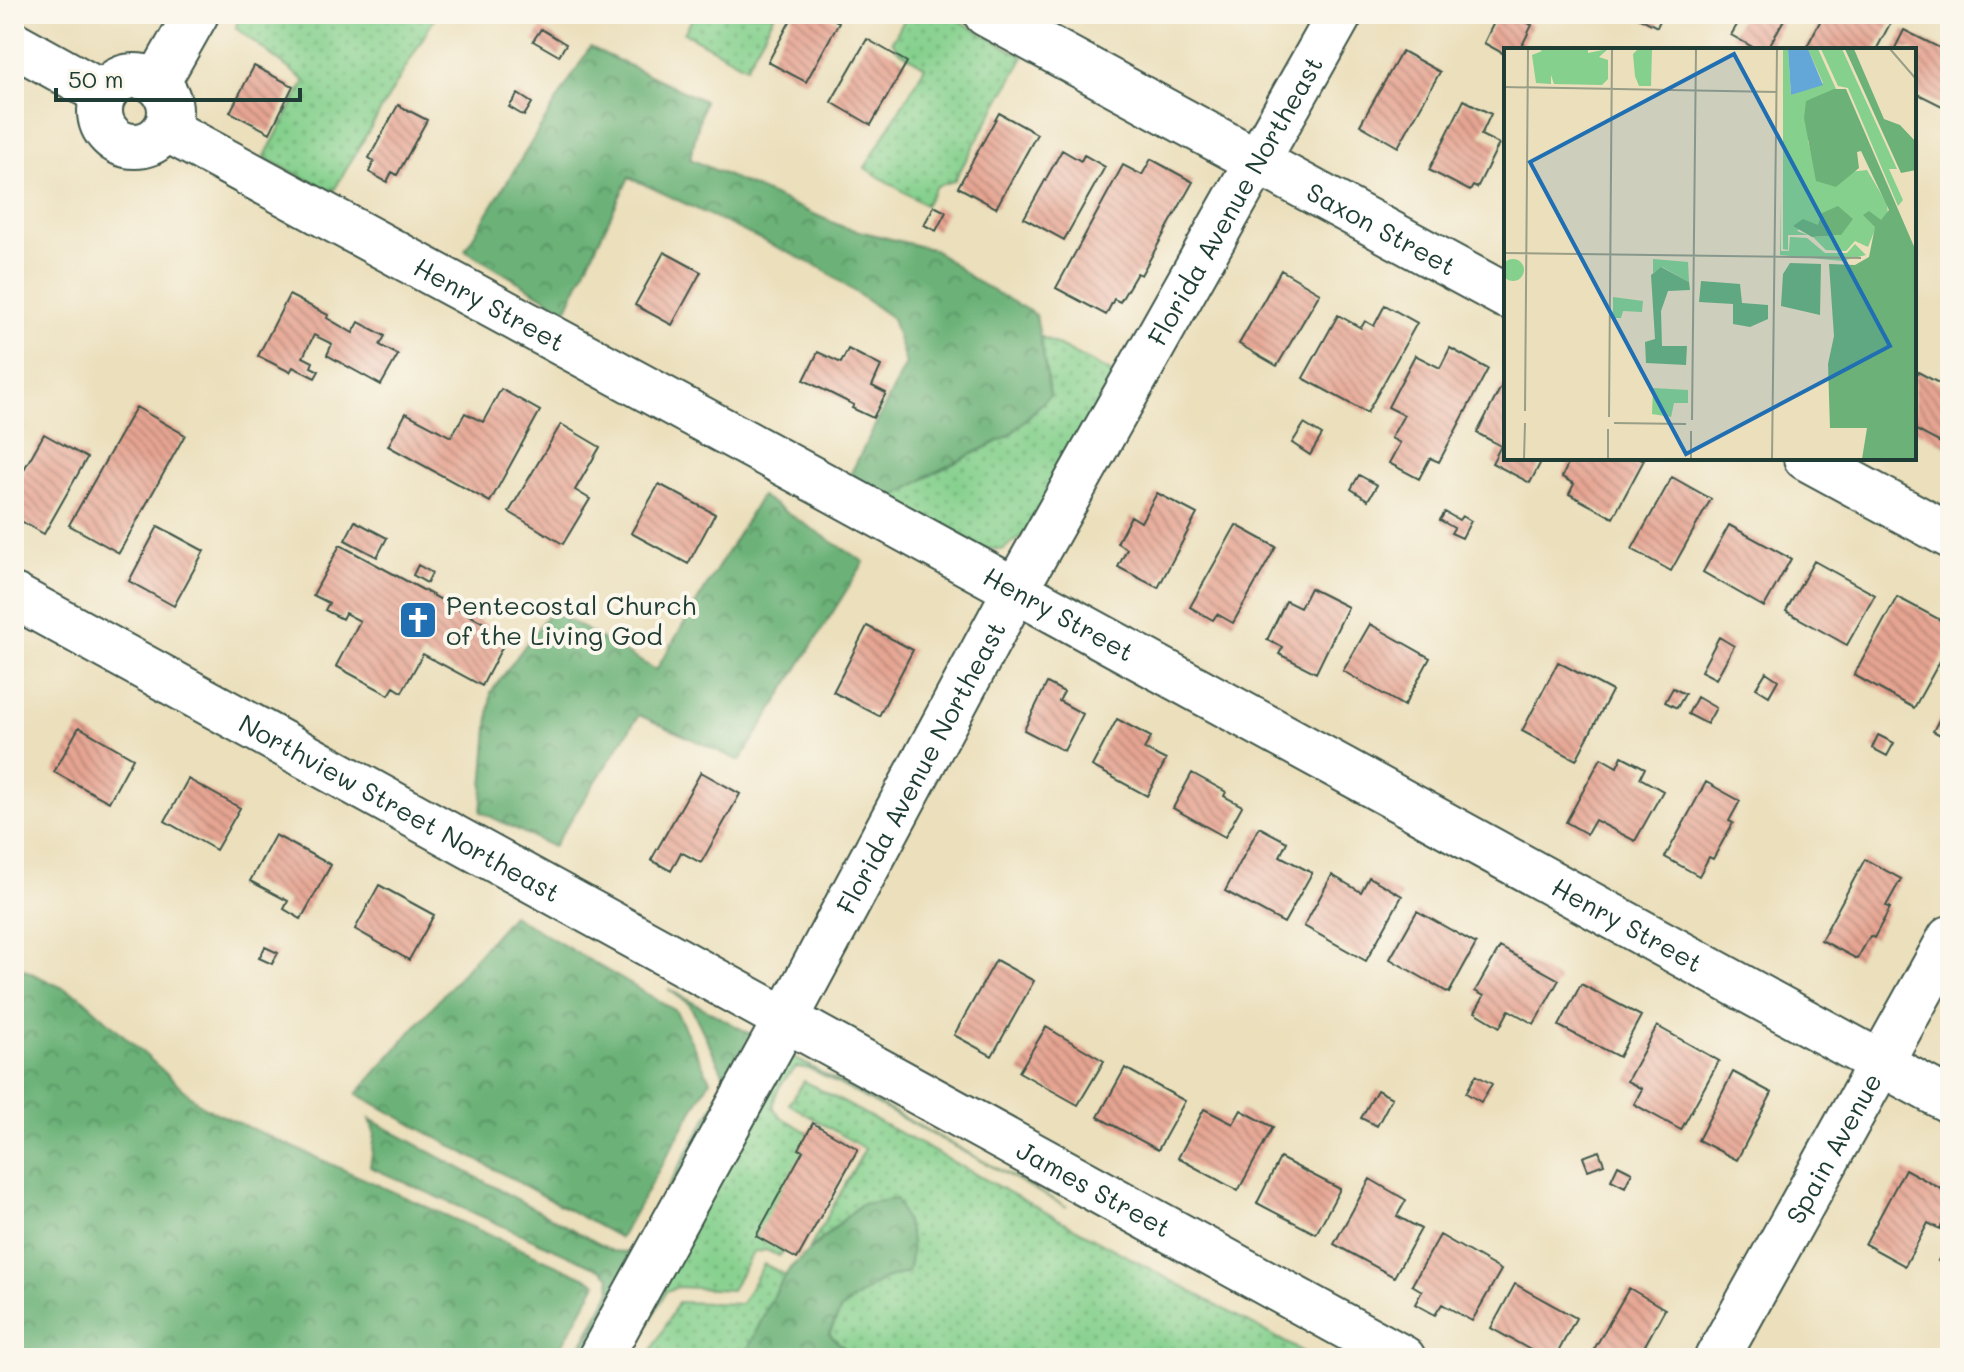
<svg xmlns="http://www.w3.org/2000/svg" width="1964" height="1372" font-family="Mali,sans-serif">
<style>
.grass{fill:url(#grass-dots);stroke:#528660;stroke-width:2}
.forest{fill:url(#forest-crowns);stroke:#467856;stroke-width:2}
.building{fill:url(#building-back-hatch)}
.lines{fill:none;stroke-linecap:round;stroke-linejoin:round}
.minor-casing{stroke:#3e5548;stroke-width:48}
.minor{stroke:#fff;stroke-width:44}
.labels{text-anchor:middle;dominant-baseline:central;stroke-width:8;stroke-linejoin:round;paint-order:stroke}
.street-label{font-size:26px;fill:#1f3d34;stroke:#fbf7ec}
.poi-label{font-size:26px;fill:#1f3d34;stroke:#fbf7ec;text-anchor:start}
.inset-road{fill:none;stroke:#999e86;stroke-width:2}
.view{fill:#1f6fb2;fill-opacity:0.15;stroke:#1f6fb2;stroke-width:4}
.inset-edge{fill:none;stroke:#1f3d34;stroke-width:4}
</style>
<defs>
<pattern id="grass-dots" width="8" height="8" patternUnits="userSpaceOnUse" patternTransform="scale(2)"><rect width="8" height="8" fill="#85d08d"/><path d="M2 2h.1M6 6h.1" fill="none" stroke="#6caa74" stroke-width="1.8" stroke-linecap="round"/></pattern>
<pattern id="forest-crowns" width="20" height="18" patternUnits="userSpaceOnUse" patternTransform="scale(2)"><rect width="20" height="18" fill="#6cb278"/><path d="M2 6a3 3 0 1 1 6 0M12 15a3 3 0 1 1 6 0" fill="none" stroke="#589263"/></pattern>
<pattern id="building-back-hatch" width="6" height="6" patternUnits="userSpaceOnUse" patternTransform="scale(2)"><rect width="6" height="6" fill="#e6a492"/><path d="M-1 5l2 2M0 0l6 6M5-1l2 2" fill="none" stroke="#ba8778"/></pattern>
</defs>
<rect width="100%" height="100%" fill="#fbf7ec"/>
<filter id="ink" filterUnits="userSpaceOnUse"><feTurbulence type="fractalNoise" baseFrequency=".0125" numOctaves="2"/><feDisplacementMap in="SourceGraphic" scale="16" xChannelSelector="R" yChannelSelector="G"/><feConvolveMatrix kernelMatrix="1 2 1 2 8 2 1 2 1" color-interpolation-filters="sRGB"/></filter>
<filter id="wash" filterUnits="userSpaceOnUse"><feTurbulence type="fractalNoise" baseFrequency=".006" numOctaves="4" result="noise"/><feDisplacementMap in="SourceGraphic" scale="32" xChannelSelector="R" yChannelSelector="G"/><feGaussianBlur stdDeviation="1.8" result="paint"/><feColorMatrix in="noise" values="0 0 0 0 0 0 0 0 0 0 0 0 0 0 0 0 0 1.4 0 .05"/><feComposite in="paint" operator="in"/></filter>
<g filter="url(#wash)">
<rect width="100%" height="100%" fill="#ebdfbc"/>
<path class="grass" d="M239,14H437L333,192L264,158L305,81L236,28Z
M695,14H775L746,67L684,33Z
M908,14H947L1024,57L954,181L936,186L925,205L865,168L925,67L898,50L892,41Z
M1040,336L1114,374L1027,532L1002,550L973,547L891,499L936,472L1009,436L1050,395Z
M780,1050L1067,1207L811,1069L797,1067C785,1077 772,1093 774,1109L781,1117L845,1154L795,1241L779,1256L766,1250L753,1253L731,1290L678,1287L666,1291L631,1358H576Z
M804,1081L1314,1358H855L829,1334L841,1309L882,1280L908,1272L861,1204L808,1251L865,1149L789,1104Z
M764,1264L785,1275L768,1306L744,1358H648L678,1302L741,1304Z"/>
<path class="forest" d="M590,47L704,101L690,159L843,227L935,250L974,280L1036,315L1050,395L1009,436L936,472L891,499L848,479L906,364L892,318L821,268L629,177L566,310L465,250Z
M761,496L864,562L740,761L639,715L553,847L481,812L491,692L551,610L656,670Z
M512,915L676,1011L710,1080L620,1238L357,1094Z
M14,965L80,996L203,1107L597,1283L555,1358H14Z
M668,989L780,1050L574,1358L611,1291L610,1277L602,1270L370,1167L375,1135L370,1119L612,1251L627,1252L634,1246L726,1084L724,1075L690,1005Z
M896,1199C909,1228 916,1240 908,1272L882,1280L841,1309L829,1334L855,1358H744L768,1306L790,1268L861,1204Z"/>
<g id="blocks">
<path class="building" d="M794,14H823L839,22L806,82L768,62Z
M1498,14H1510L1532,25L1520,50H1506V55L1484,43Z
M1632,14H1663L1657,27Z
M1729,14H1787L1767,50H1758L1731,35L1740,20Z
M1824,14H1881L1892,20L1876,50H1805Z
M541,29L566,44L559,56L533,41Z
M1904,30L1950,53V95L1944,107L1914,92V50H1894Z
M867,39L907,62L871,125L831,102Z
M1402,51L1440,72L1398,147L1360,125Z
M254,66L293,86L270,133L230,112Z
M518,94L532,103L524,116L509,107Z
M1464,100L1491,114L1481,135L1499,144L1477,188L1473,186L1470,191L1429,170Z
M398,105L427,120L397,175L392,172L387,182L369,172L374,161L369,158Z
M999,113L1037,134L996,208L958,187Z
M1062,150L1081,161L1084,155L1105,167L1064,240L1024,218Z
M1151,159L1193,182L1141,275L1137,273L1120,302L1114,299L1106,315L1056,288L1123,165L1142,175Z
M934,206L946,212L936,231L924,225Z
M664,252L701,272L672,325L635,305Z
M1281,270L1320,293L1277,366L1239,344Z
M289,295L328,315L327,318L353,333L359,322L385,336L380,345L398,355L381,385L327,355L332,344L314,335L303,357L313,362L311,367L319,371L315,378L293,367L290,372L258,356Z
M1385,305L1417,323L1367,413L1303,378L1338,315L1361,328L1365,321L1374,326Z
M1450,348L1488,369L1439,462L1430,458L1419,479L1389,463L1400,443L1391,438L1404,415L1388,407L1415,355L1440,368Z
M848,349L881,366L872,386L886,393L873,418L852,408L854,405L804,380L818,352L841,363Z
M1918,372L1950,389V448L1914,429V379Z
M1502,385L1506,387V458H1543L1530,483L1492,463L1501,446L1477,433Z
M501,389L540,411L490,502L388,446L406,413L451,437L465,413L483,422Z
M136,407L185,435L119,553L69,525Z
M561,424L600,447L575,490L590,499L563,544L509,512Z
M1304,424L1322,435L1310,455L1292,443Z
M44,434L87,458L44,534L14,517V487Z
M1569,458H1640L1644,460L1613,518L1569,494L1574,484L1562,477L1569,462L1567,461Z
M1359,475L1377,485L1368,500L1351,489Z
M1672,477L1711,499L1671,571L1632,549Z
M659,484L715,514L688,564L631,533Z
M1157,493L1197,514L1158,588L1118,567L1127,549L1117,543L1131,516L1141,522Z
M1445,512L1459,520L1462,516L1471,521L1462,538L1451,533L1454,528L1440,520Z
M355,521L387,538L377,557L345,540Z
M1236,525L1276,547L1233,623L1217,614L1213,620L1190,607Z
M1729,525L1791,559L1764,607L1703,572Z
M158,526L204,551L174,606L129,581Z
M340,545L508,636L482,686L423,654L402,692L394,687L389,695L336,666L360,621L345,613L342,619L325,610L329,603L313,595Z
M1814,561L1875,595L1847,645L1786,611Z
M418,565L432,573L427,583L413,575Z
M1310,588L1348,607L1316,673L1279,654L1283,647L1267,640L1286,601L1300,608Z
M1897,597L1950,625V643L1914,708L1854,675Z
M1370,624L1430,658L1404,706L1343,671Z
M867,626L913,650L879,716L833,692Z
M1719,637L1734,646L1716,679L1701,671Z
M1558,662L1612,691L1576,760L1522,731Z
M1766,672L1778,680L1769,696L1756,688Z
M1047,683L1064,692L1059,701L1083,714L1064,751L1024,730Z
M1673,688L1685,694L1677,708L1665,702Z
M1697,697L1716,708L1707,724L1688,714Z
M1950,699V740L1933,731Z
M1117,719L1151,737L1144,749L1166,760L1147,796L1092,766Z
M79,727L133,758L109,802L54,772Z
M1878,735L1894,743L1887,756L1872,748Z
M1622,756L1645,768L1640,778L1663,791L1635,841L1595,820L1587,834L1566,822L1601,758L1617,767Z
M701,772L740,794L701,863L681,852L671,871L651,860Z
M1192,773L1226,792L1224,796L1242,806L1225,837L1173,808Z
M188,779L240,808L216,850L165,821Z
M1706,782L1740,801L1729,821L1733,823L1713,859L1709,857L1699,876L1665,857Z
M1259,827L1287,842L1280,856L1312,873L1284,923L1225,891Z
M275,835L331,865L301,919L284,909L288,901L250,881Z
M1865,859L1901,879L1886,906L1890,908L1874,938L1870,936L1857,959L1821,940Z
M1332,875L1361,892L1369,877L1402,896L1366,961L1304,926Z
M379,885L434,915L409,960L355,929Z
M1417,911L1476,944L1449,993L1390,959Z
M265,947L278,953L272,964L259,958Z
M1500,947L1559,980L1534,1024L1509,1010L1500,1027L1475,1012L1484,996L1475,991Z
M996,960L1034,981L992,1056L954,1035Z
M1581,984L1641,1016L1619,1057L1559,1026Z
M1657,1026L1719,1061L1681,1130L1634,1104L1642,1089L1627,1081Z
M1046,1027L1104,1061L1078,1105L1019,1072Z
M1125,1068L1185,1101L1158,1150L1098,1117Z
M1733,1072L1772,1093L1737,1160L1698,1140Z
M1476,1075L1492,1084L1481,1102L1466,1093Z
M1377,1090L1392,1098L1377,1126L1361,1118Z
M1204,1109L1233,1124L1241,1110L1273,1127L1238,1191L1178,1158Z
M813,1123L858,1149L797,1259L756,1236L803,1151L799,1149Z
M1599,1151L1604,1164L1588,1170L1583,1157Z
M1280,1158L1340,1189L1316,1234L1257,1203Z
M1618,1165L1632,1172L1625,1187L1611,1180Z
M1905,1169L1945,1191L1943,1195L1950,1199V1209L1940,1229L1928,1223L1905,1266L1865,1244Z
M1370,1179L1406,1200L1397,1216L1421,1229L1394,1277L1334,1244Z
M1440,1235L1501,1270L1472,1321L1442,1304L1435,1315L1415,1304L1422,1291L1412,1285Z
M1950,1239V1268L1938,1261Z
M1515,1284L1576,1318L1555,1358H1545L1491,1328Z
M1629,1288L1665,1309L1638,1358H1589Z"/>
</g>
</g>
<g filter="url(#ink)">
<use href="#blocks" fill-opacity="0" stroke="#3e5548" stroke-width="2"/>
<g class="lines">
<g class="minor-casing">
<g id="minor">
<path id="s1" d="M986,14L1506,296"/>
<path d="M14,44L104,94"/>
<circle cx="135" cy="111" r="35"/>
<path d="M157,83L196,14"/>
<path id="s2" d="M166,129L820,483L1950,1101"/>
<path d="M1806,458L1950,536"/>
<path id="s3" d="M14,596L1403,1358"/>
<path id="s4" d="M600,1358L785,1021L1016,589L1340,14"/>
<path id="s5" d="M1717,1358L1950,938"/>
</g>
</g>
<use href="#minor" class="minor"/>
</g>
</g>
<defs>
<g id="church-square" transform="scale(2)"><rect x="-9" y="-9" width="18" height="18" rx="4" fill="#1f6fb2" stroke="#fbf7ec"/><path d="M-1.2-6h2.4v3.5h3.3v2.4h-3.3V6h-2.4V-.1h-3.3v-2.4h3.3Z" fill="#fff"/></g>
</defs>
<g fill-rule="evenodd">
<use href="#church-square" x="418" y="620"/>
</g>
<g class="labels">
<g class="street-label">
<text stroke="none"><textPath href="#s4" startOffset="1320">Florida Avenue Northeast</textPath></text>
<text stroke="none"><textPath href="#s1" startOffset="450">Saxon Street</textPath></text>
<text stroke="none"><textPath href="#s2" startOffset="368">Henry Street</textPath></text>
<text stroke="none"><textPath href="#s2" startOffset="1016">Henry Street</textPath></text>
<text stroke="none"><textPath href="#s4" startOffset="672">Florida Avenue Northeast</textPath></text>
<text stroke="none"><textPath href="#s3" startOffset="440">Northview Street Northeast</textPath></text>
<text stroke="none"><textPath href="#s2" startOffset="1664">Henry Street</textPath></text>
<text stroke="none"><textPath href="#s5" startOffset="240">Spain Avenue</textPath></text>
<text stroke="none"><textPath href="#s3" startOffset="1232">James Street</textPath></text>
</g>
<g class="poi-label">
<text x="446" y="605">Pentecostal Church<tspan x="446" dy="30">of the Living God</tspan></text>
</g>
</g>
<g transform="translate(1504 48)">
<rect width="412" height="412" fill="#ebdfbc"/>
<path d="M35,1H84V5L104,1L95,9L104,12V31L98,37L50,36L47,27V36L32,35L28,7L38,3ZM134,1H148L147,38H135L131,28L129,6ZM279,1H284L287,47L319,35L304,1H314L332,41L304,93L310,117L332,139L345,124L363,122L383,156L384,167L372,179L364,199L351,193L342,203L322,202L309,189L337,187L302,174L293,183L304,187H284V202L279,201ZM317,1H338L393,121H385L399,152L394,158L344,40L334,38ZM277,152V203H285L286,189L303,190L321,205H343L351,196L362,207L338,213L276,207ZM-2 222a11 11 0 1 1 22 0a11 11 0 1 1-22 0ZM149,211L184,214L185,234L158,219L149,225ZM109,249L139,253L138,264L119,263L117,270H109ZM149,340L184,342V355H170L167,369L148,366Z" fill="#85d08d"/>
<path d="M341,1H350L380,71L396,77L412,94V122L397,125ZM330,41H342L412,203V411H358L363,380H326L324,316L330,288L325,216L351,217L365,209L371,179L359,167L365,163L377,172L385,162L357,103L353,104L355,120L332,139L312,133L300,70L302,53ZM334,158L349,171L337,187L308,189L289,178L299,171L314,177L318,165ZM286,215L317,216L316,267L277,258L279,226ZM157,219L185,234L186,242L164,243L157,263L158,298H183L182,317L142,315L141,294L151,291L147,227ZM197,233L236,236L238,255L264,257V271L246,279L229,276V256L195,254Z" fill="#6cb278"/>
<path d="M284,1H304L319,37L287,47Z" fill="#63a7d8"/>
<path class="inset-road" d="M386,1L412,31M0,39L273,44M0,205L357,210M21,363L24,1M105,369L108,1M188,372L192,1M110,375L182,376M20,411L21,375M104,411V381M187,411V383M268,411L273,1"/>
<path class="view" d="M230,6L386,298L182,406L26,114Z"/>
<rect width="412" height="412" class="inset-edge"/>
</g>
<rect width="1964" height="1372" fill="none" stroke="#fbf7ec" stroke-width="48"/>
<path d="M56 88v12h244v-12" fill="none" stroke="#1f3d34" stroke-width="4"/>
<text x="68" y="88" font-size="24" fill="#1f3d34" stroke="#fbf7ec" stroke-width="6" paint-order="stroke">50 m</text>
</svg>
